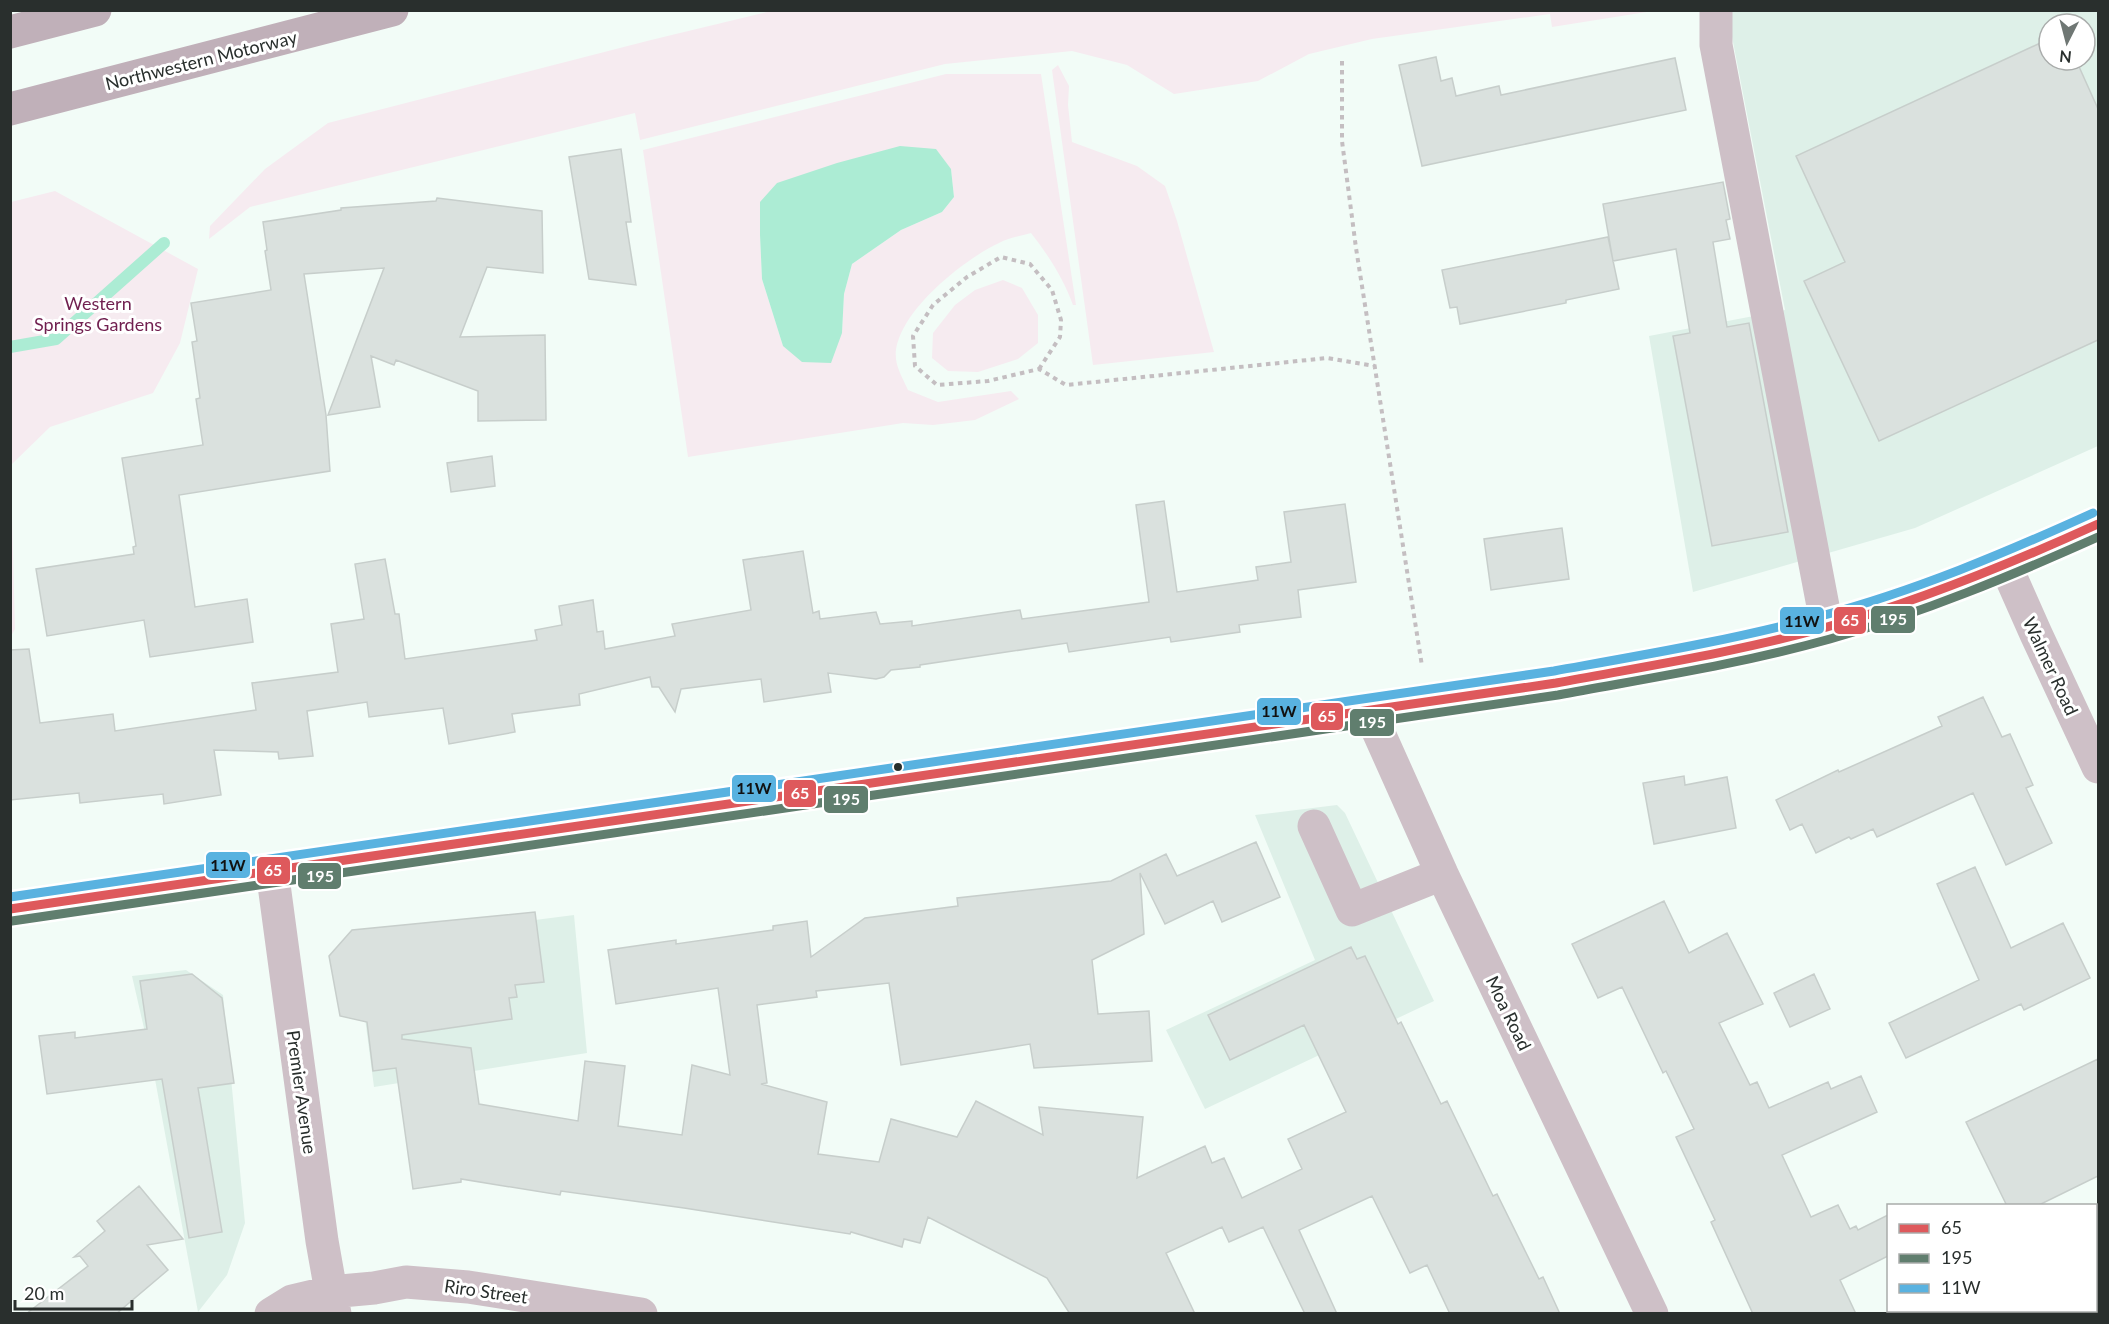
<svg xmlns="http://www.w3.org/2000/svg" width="2109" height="1324" font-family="Lato,sans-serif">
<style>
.built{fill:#def0e8;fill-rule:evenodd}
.green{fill:#f6ebf0;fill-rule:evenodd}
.water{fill:#acecd4}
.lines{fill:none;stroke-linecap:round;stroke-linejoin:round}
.stream{stroke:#acecd4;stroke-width:12}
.building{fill:#dae1de;stroke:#c7cecb;stroke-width:1.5}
.path{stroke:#c4bec1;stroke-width:4;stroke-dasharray:4.5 4.5;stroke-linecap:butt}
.minor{stroke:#cec0c7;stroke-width:33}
.major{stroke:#c6b7bf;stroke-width:33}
.highway{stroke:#c0b0b9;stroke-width:33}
.bus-1-casing{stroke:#fff;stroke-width:14}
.bus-2-casing{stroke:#fff;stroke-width:14}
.bus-3-casing{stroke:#fff;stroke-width:14}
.bus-1{stroke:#de595c;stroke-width:9}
.bus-2{stroke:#607e6e;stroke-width:9}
.bus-3{stroke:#59b2e0;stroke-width:9}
.bus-dot{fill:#292f2d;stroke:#fff;stroke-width:2}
.labels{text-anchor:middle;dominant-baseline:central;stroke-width:6;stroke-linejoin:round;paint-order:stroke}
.street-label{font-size:18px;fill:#292f2d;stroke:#fff}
.park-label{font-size:18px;fill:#701f4f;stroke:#fff}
.line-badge{stroke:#fff;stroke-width:2}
.badge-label{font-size:16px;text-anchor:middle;font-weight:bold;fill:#fff}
.pale-badge-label{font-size:16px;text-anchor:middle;font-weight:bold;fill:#111}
</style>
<rect width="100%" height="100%" fill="#f2fcf7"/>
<path class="built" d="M1727,11H2098V446L1915,528L1693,592L1649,336L1785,310ZM2049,24H2085V60H2049Z
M1337,805L1345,813L1434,1001L1205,1109L1166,1030L1315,960L1255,815Z
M574,915L587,1053L374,1087L358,965L375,941Z
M186,970L223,995L245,1223L227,1275L198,1312L152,1063L132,976Z"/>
<path class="green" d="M775,10H1653V11L1552,27L1550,14L1372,39L1309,54L1258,81L1174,94L1127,65L1072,51L945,64L640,140L635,113L250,207L209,239L210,226L265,169L328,123L651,40Z
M1058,65L1069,86L1068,105L1072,142L1137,166L1165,186L1177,221L1214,352L1093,365L1052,70Z
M946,74H1041L1076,305H1073C1063,278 1049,256 1031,233C1020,236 1009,238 999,243C964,259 892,316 896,359C897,369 904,381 908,390L938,402L1011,391L1019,399L975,420L933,425L903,423L688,457L643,150ZM951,169L954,197L942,212L901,230L852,264L844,294L842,333L783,346L762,279L760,235L761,202Z
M55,191L198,269L180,343L153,393L50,427L11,465V202Z
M1003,280L1022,288L1038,315V343L1018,359L978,372L948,371L932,358L933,333L955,305L975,290Z
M11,512L12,515L15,629L11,636Z"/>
<path class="water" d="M900,146L936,149L951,169L954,197L942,212L901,230L852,264L844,294L842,333L831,363L802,362L783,346L762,279L760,235V202L777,183L837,163Z"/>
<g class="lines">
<path class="stream" d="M10,347L56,339L164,243"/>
</g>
<path class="building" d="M2049,39V60H2076L2098,109V340L1879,441L1804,281L1845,262L1796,156Z
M1436,57L1441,81L1452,78L1456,96L1499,86L1501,95L1675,58L1686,110L1422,166L1399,65Z
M621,149L631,222H626L636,285L589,279L569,157Z
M1723,182L1730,219L1726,220L1730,239L1713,242L1727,327L1749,323L1788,532L1712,546L1673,336L1690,333L1676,249L1613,261L1603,204Z
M437,198L542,211L543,273L487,267L460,337L545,335L546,420L478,421V391L396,360L394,365L371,356L380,407L328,415L384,268L304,274L326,415L330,471L179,495L195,607L247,599L253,642L150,657L144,620L47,636L36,569L134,554L133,547L136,546L122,458L203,445L196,399L200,398L192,342L197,341L191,303L271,290L265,251L267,250L263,222L341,210V208L436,201Z
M1608,237L1619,289L1566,300V303L1460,324L1457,307L1450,308L1442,270Z
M492,456L495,486L451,492L447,463Z
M1164,501L1177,592L1258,580L1256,567L1291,562L1284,512L1345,504L1356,582L1298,590L1301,617L1239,625L1240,632L1171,642L1170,637L1069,652L1067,643L920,665V667L891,670L884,677L876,679L828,673L831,692L764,702L761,679L681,689L675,712L659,687H652L650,677L579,694L580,705L512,714L515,732L449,744L443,708L369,717L367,702L307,711L313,756L279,759L278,752L214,750L221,795L164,804L163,794L80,803L79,793L10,800V650L29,649L40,723L113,714L115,731L256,710L252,683L338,672L331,624L364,619L355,564L385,559L395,614H399L405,659L537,640L535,630L562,625L559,606L593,600L597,632L603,631L605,649L675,636L672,624L751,610L743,560L803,551L813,613L819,611L820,619L876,612L880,624L912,621V626L1020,610L1022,619L1149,602L1136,505Z
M1562,528L1569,579L1491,590L1484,539Z
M1983,697L2002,737L2010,734L2033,785L2026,788L2052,843L2006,865L1973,793L1877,837L1873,829L1851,839L1849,837L1816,853L1802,824L1790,830L1776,800L1838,770L1839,772L1942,726L1938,717Z
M1684,776L1685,785L1727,777L1736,828L1654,844L1643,783Z
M1256,842L1280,897L1222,922L1213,901L1165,924L1140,873L1144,934L1092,960L1098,1014L1149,1011L1152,1061L1034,1068L1030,1044L901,1065L889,983L816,991L817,997L757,1005L767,1083L761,1084L827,1102L818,1154L879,1162L891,1119L957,1137L976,1101L1043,1135L1039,1107L1143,1117L1137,1178L1205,1146L1212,1163L1224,1158L1242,1198L1302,1169L1288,1139L1346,1112L1304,1025L1230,1060L1208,1015L1351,947L1357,959L1365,956L1398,1024L1401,1022L1441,1104L1447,1101L1493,1196L1497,1194L1539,1279L1543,1277L1560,1314H1450L1427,1265L1410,1273L1372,1196L1299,1230L1337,1314H1305L1263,1227L1229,1242L1222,1227L1166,1253L1195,1314H1070L1047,1278L928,1217L920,1243L904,1239L902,1247L851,1232L850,1234L684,1208L561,1191L560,1195L461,1179V1182L413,1189L396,1068L373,1071L367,1022L340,1016L329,956L352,930L535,912L544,982L515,985L517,997L509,998L512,1019L402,1035V1039L471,1048L479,1104L578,1121L585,1061L625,1066L618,1126L682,1135L692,1065L730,1075L718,988L616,1004L608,950L676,940V944L773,930V926L807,921L811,957L865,918L958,906L957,898L1111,881L1166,854L1177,876Z
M1975,867L2011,948L2063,923L2090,978L2024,1010L2021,1004L1906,1058L1889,1023L1979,980L1937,884Z
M1664,901L1689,953L1727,933L1763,1004L1719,1023L1750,1085L1757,1082L1769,1108L1828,1082L1831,1089L1861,1076L1877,1112L1782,1155L1811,1217L1838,1205L1850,1229L1856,1226L1858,1230L1888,1215V1256L1840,1280L1856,1314H1753L1711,1222L1715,1220L1676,1137L1694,1129L1666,1071L1663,1073L1622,987L1598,998L1572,944Z
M192,974L222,998L234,1083L198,1088L222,1232L189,1238L162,1079L47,1094L39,1036L75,1032V1038L147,1029L140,981Z
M1814,974L1830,1009L1790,1027L1774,993Z
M2098,1059V1176L2037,1206H2007L1966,1122Z
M139,1186L183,1239L147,1245L168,1270L116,1314H26L88,1266L80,1256L74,1257L105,1231L97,1221Z"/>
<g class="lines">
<path class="path" d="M1342,61V141L1356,248L1422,666
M1039,369L1060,337L1061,320L1052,290L1030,264L1001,257L967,277L933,305L913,336L915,366L937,385L988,381L1039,369L1066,385L1327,358L1375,366"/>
<path class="minor" d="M1716,10V45L1827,627
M2005,564L2036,634L2098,767
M1369,711L1442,874L1652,1314
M1314,826L1352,910L1442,874
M272,870L322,1241L335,1314
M271,1314L292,1301L330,1292L374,1288L406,1282L468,1287L641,1314"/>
<path class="major" d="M10,909L1556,683C1646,666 1738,652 1827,627C1920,600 2011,564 2098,524"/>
<path class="highway" d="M10,32L95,10
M10,109L392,10"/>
<g class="bus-1-casing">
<path id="bus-1" d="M10,909L1556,683C1647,666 1738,652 1827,627C1920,601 2010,564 2098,524"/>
</g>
<g class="bus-2-casing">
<path id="bus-2" d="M12,921L1558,695C1649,678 1741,664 1830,639C1922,613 2011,576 2098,537"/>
</g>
<g class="bus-3-casing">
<path id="bus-3" d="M10,897L1554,671C1643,655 1733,640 1821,616C1915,591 2005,553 2093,513"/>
</g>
<use href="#bus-1" class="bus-1"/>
<use href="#bus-2" class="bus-2"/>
<use href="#bus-3" class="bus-3"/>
</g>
<circle class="bus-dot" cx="898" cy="767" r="5"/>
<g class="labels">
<g class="street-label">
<text transform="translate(201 60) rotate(-14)">Northwestern Motorway</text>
<text transform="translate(2051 666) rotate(65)">Walmer Road</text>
<text transform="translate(1509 1013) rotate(64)">Moa Road</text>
<text transform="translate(302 1092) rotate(82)">Premier Avenue</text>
<text transform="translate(486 1291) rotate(8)">Riro Street</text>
</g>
<g class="park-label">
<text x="98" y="303">Western<tspan x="98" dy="21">Springs Gardens</tspan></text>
</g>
</g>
<g class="line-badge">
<rect x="1870" y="605" width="46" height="29" rx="6" fill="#607e6e"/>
<rect x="1833" y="606" width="34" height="29" rx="6" fill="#de595c"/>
<rect x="1779" y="606" width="46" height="29" rx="6" fill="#59b2e0"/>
<rect x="1256" y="697" width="46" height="29" rx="6" fill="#59b2e0"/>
<rect x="1310" y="702" width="34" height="29" rx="6" fill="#de595c"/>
<rect x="1349" y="708" width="46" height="29" rx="6" fill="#607e6e"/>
<rect x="731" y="774" width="46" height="29" rx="6" fill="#59b2e0"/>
<rect x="783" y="779" width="34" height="29" rx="6" fill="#de595c"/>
<rect x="823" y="785" width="46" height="29" rx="6" fill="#607e6e"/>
<rect x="205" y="851" width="46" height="28" rx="6" fill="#59b2e0"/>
<rect x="256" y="856" width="35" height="29" rx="6" fill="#de595c"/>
<rect x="297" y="862" width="45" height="28" rx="6" fill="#607e6e"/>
</g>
<g class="badge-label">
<text x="1893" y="625">195</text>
<text x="1850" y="626">65</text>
<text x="1327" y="722">65</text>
<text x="1372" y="728">195</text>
<text x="800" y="799">65</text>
<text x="846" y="805">195</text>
<text x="273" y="876">65</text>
<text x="320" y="882">195</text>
</g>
<g class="pale-badge-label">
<text x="1802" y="627">11W</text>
<text x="1279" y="717">11W</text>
<text x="754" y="794">11W</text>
<text x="228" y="871">11W</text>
</g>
<rect width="2109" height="1324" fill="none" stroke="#292f2d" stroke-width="24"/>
<rect x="1887" y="1204" width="210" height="108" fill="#ffffff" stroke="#a9acab" stroke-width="1.5"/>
<rect x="1899" y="1224" width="30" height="9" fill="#de595c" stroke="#a9acab" stroke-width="1.5"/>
<text x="1941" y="1234" font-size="18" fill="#292f2d">65</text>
<rect x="1899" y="1254" width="30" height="9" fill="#607e6e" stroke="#a9acab" stroke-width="1.5"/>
<text x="1941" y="1264" font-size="18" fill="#292f2d">195</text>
<rect x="1899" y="1284" width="30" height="9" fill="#59b2e0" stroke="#a9acab" stroke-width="1.5"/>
<text x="1941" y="1294" font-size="18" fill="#292f2d">11W</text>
<g transform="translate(2067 42) rotate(186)"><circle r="28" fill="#ffffff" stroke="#a9acab" stroke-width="1.5"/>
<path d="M0-4.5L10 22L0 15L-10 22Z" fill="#6f7774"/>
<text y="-9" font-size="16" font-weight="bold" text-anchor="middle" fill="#292f2d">N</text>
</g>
<path d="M15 1300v9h117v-9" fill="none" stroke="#292f2d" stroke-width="3"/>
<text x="24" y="1300" font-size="18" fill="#292f2d" stroke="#ffffff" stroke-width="4.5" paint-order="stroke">20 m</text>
</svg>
